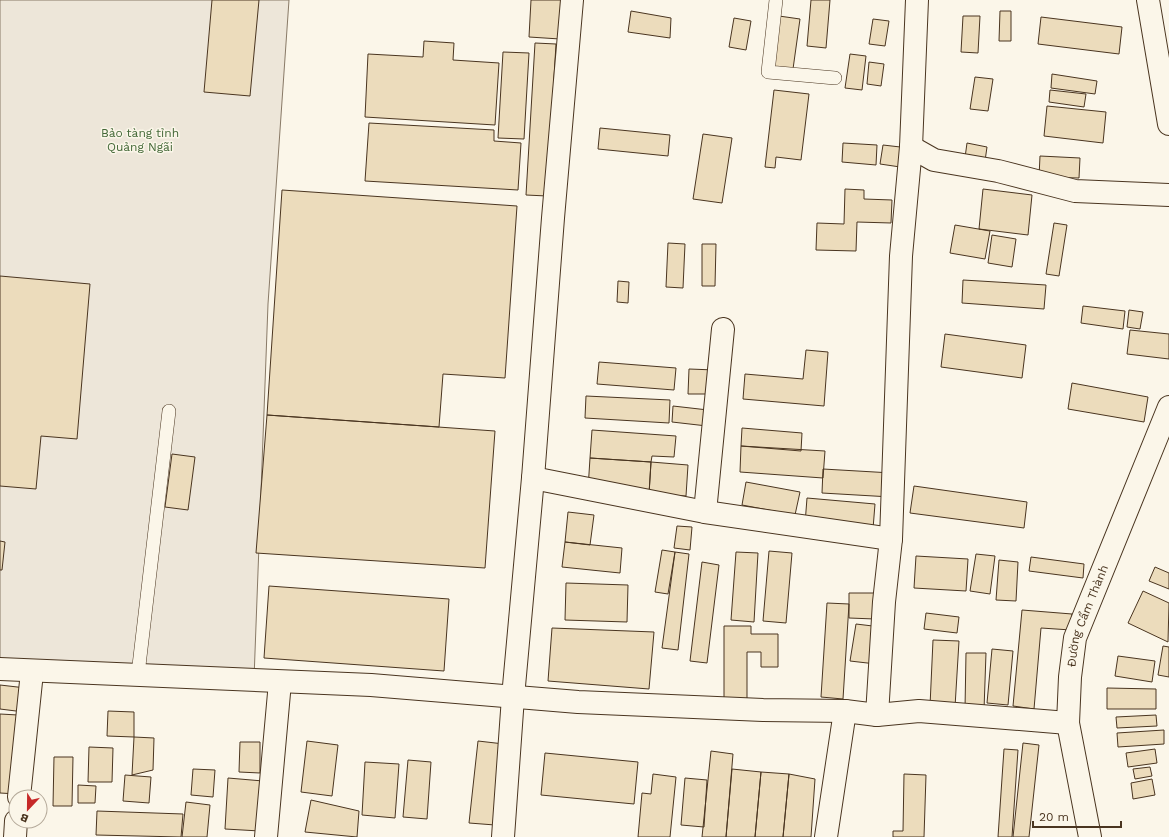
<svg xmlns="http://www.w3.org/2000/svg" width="1169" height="837" font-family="'Work Sans',sans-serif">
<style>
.green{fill:#ede6d9;stroke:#887966}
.building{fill:#ecdcbc;stroke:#4a3520}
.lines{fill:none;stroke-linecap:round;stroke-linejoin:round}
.lane-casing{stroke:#4a3520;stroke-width:14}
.street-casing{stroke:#4a3520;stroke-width:24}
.lane{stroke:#fbf6e9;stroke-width:13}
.street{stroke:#fbf6e9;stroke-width:22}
.labels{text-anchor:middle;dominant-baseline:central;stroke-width:3;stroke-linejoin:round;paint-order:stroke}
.park-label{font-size:12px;fill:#436837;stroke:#fbf6e9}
.street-label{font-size:12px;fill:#4a3520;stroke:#fbf6e9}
</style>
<rect width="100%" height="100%" fill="#fbf6e9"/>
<path class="green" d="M0,0H289L268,304L254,679L0,669Z"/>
<path class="building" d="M212,0H259L250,96L204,92Z
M531,0H562L560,39L529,37Z
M811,0H830L826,48L807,46Z
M631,11L671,18L670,38L628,32Z
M1000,11H1011V41H999Z
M779,16L800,19L793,69L771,66Z
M963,16H980L978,53L961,52Z
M1041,17L1122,27L1119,54L1038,44Z
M734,18L751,21L746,50L729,47Z
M873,19L889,21L885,46L869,44Z
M424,41L454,43L453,60L499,63L495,125L365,117L368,54L423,57Z
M535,43L556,44L547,196L526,195Z
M503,52L529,53L524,139L498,138Z
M850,54L866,56L862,90L845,88Z
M869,62L884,64L881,86L867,84Z
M1052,74L1097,81L1095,94L1051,88Z
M975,77L993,79L988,111L970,109Z
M774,90L809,94L801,160L776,157L775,168L765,167Z
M1050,90L1086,94L1084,107L1049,102Z
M1047,106L1106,112L1103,143L1044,136Z
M369,123L494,130V141L521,143L518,190L365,181Z
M600,128L670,135L668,156L598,149Z
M703,134L732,138L722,203L693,199Z
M843,143L877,145L876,165L842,162Z
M967,143L987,147L984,168L964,165Z
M883,145L909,148L907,168L880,164Z
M1040,156L1080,158L1079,178L1039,177Z
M845,189L864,190V199L892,200L891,223L857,222L856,251L816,250L817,223L844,224Z
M983,189L1032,195L1028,235L979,229Z
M282,190L517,206L505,378L443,374L439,427L267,415Z
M1054,223L1067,225L1059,276L1046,274Z
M955,225L990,231L985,259L950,253Z
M992,235L1016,239L1012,267L988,263Z
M668,243L685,244L683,288L666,287Z
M702,244H716L715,286H702Z
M0,276L90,284L77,439L41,436L36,489L0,486Z
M963,280L1046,285L1044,309L962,303Z
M618,281L629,282L628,303L617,302Z
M1083,306L1125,311L1123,329L1081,323Z
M1129,310L1143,312L1140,329L1127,327Z
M1130,330L1169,334V359L1127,354Z
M945,334L1026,345L1022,378L941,367Z
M806,350L828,352L824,406L743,399L745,374L803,379Z
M599,362L676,368L674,390L597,384Z
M689,369L715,370V394H688Z
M1072,383L1148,397L1144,422L1068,409Z
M586,396L670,400L669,423L585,418Z
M673,406L708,410L707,426L672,422Z
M267,415L495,431L485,568L256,553Z
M742,428L802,433L801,451L741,446Z
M592,430L676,436L674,457L652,456L651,462L590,458Z
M741,446L825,451L823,478L740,472Z
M172,454L195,457L188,510L165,507Z
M590,458L651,462L649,494L588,489Z
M651,462L688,465L686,496L649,494Z
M823,469L892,473L891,497L822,493Z
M746,482L800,492L795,515L742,505Z
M914,486L1027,502L1024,528L910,513Z
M807,498L875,504L873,529L805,524Z
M568,512L594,515L590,545L565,542Z
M677,526L692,527L690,550L674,548Z
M0,541L5,542L2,570H0Z
M565,542L622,548L620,573L562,567Z
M662,550L675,552L668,594L655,592Z
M769,551L792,553L786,623L763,621Z
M675,552L689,554L678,650L662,648Z
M736,552L758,553L754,622L731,620Z
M976,554L995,556L990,594L970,591Z
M916,556L968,559L966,591L914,588Z
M1031,557L1084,564L1083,578L1029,571Z
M999,560L1018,562L1016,601L996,600Z
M702,562L719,565L707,663L690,661Z
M1155,567L1169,573V589L1149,581Z
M566,583L628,585L627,622L565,620Z
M269,586L449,599L444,671L264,658Z
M1143,591L1169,603L1168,642L1128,623Z
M849,593H876L875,619L849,618Z
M827,603L849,604L843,699L821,697Z
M1022,610L1072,614L1071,630L1041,628L1034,709L1013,706Z
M926,613L959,617L957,633L924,629Z
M856,624L881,627L876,664L850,661Z
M724,626H751V634H778V667H761V652H747V702L724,701Z
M552,628L654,632L649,689L548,681Z
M933,640L959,641L955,707L930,706Z
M1163,646L1169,647V677L1158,675Z
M992,649L1013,651L1008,705L987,703Z
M966,653H986L984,710L965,709Z
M1118,656L1155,661L1152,682L1115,676Z
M0,685L26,688L24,712L0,709Z
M1107,688L1156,689V709H1107Z
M108,711L134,712V737L107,736Z
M0,714L18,715L17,794L0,793Z
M1156,715L1157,726L1117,728L1116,717Z
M1164,730V744L1118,747L1117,733Z
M134,737L154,738L153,770L132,775Z
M307,741L338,745L332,796L301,792Z
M478,741L504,744L495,825L469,823Z
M240,742H260V773L239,772Z
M1023,743L1039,745L1029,837H1013Z
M89,747L113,748L112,782H88Z
M1004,749L1018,750L1012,837H998Z
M1155,749L1157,763L1128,767L1126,753Z
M711,751L733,754L726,837H702Z
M545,753L638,762L634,804L541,795Z
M54,757H73L72,806H53Z
M408,760L431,762L427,819L403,817Z
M365,762L399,764L395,818L362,815Z
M1150,767L1152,776L1135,779L1133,769Z
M193,769L215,770L213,797L191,795Z
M732,769L761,772L755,837H726Z
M761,772L789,774L783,837H755Z
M653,774L676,777L670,837H638L642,793L651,794Z
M789,774L815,779L811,837H783Z
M904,774L926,775L924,837H893V831H903Z
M125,775L151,777L149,803L123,801Z
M228,778L263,781L260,831L225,829Z
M685,778L707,780L704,827L681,825Z
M1152,779L1155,795L1133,799L1131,783Z
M78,785L96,786L95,803H78Z
M311,800L359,811L357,837L305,832Z
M186,802L210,805L207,837H182Z
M97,811L183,814L181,837L96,835Z"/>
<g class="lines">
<g class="lane-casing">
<path id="lane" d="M776,0L768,72L835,78
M138,674L169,411"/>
</g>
<g class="street-casing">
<g id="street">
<path d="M1148,0L1169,124"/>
<path d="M911,147L934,160L998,171L1075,191L1169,195"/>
<path d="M533,478L705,512L891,539"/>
<path d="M705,512L723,329"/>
<path d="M0,669L371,685L578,702L763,710L845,711L877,715L919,711L1068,723"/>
<path d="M877,715L884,602L891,539L901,256L911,147L917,0"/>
<path d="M19,797L32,672"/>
<path d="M15,837L16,821"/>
<path d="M266,837L280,682"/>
<path d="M503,837L513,697L533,478L553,218L572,0"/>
<path d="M826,837L845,711"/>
<path id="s1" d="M1090,837L1068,723L1070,677L1075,638L1169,407"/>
</g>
</g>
<use href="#lane" class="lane"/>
<use href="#street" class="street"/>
</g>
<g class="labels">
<g class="park-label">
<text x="140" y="133">Bảo tàng tỉnh<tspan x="140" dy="14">Quảng Ngãi</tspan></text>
</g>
<g class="street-label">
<text stroke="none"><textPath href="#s1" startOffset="226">Đường Cẩm Thành</textPath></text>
</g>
</g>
<g transform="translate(28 809) rotate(202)"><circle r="19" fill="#fbf6e9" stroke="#b4a999"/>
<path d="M0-3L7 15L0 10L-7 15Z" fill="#c62828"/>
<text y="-6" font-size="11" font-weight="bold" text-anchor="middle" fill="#4a3520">B</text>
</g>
<path d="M1033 821v6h88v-6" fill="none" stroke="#4a3520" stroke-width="2"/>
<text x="1039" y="821" font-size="12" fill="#4a3520" stroke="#fbf6e9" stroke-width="3" paint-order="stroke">20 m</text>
</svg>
